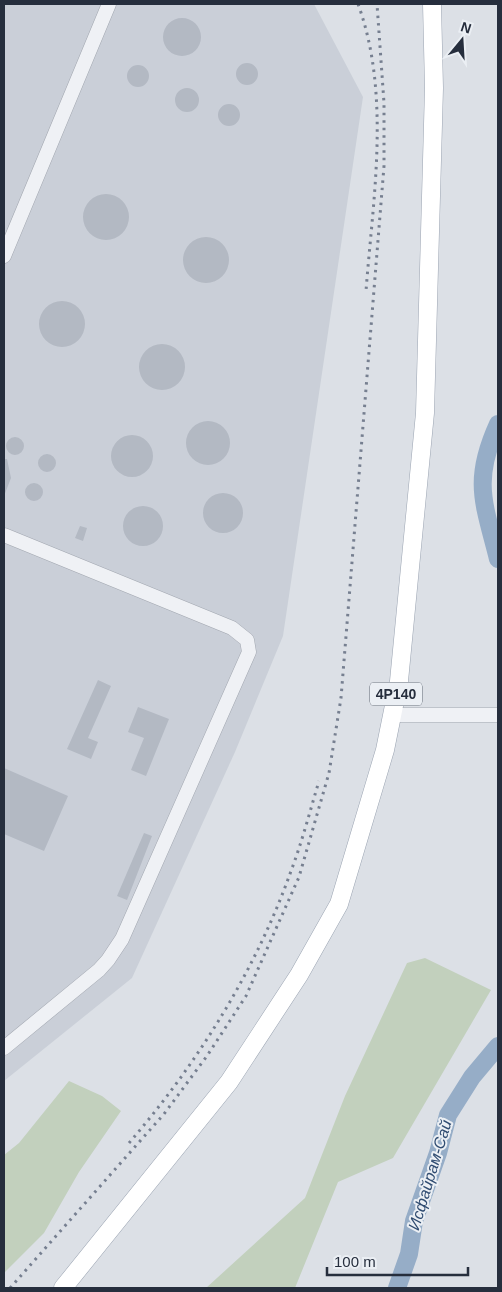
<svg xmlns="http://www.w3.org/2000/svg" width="502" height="1292" font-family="Helvetica,sans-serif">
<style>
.built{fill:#cacfd8}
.green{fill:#c2d0bd}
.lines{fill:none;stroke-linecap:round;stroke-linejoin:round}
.river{stroke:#96adc7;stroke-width:18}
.building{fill:#b3b9c3}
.minor-casing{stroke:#a2a7b0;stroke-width:15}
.major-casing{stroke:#9ba4b2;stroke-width:19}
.minor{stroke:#eff1f5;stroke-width:14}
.major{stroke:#fff;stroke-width:18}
.rail{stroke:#767f90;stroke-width:3;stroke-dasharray:2.5 5;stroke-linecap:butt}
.labels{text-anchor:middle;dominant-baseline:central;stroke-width:4;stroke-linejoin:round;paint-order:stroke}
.shield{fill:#ebeff4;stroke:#616874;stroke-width:1}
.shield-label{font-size:14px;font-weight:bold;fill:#262e3d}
.water-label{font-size:16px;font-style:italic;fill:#304c71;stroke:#ebeff4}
</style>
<rect width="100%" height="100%" fill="#dce0e6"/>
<path class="built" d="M4,4H314L363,97L283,636L235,752L132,978L4,1081Z"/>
<path class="green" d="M425,958L491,990L393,1158L338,1182L295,1288H206L305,1198L345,1096L407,963Z
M69,1081L102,1096L121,1111L79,1172L44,1233L4,1273V1155L19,1143Z"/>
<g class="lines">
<path class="river" d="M498,424C472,481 484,503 498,559
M397,1288L409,1254L414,1221L438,1153L448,1115L472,1077L498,1046"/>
</g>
<path class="building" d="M163 37a19 19 0 1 1 38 0a19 19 0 1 1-38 0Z
M236 74a11 11 0 1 1 22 0a11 11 0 1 1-22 0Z
M127 76a11 11 0 1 1 22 0a11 11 0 1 1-22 0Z
M175 100a12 12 0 1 1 24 0a12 12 0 1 1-24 0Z
M218 115a11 11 0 1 1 22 0a11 11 0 1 1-22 0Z
M83 217a23 23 0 1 1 46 0a23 23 0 1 1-46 0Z
M183 260a23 23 0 1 1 46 0a23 23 0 1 1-46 0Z
M39 324a23 23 0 1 1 46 0a23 23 0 1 1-46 0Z
M139 367a23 23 0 1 1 46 0a23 23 0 1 1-46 0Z
M186 443a22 22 0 1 1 44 0a22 22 0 1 1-44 0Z
M111 456a21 21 0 1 1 42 0a21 21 0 1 1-42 0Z
M6 446a9 9 0 1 1 18 0a9 9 0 1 1-18 0Z
M38 463a9 9 0 1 1 18 0a9 9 0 1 1-18 0Z
M4,459H7L11,478L4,496Z
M25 492a9 9 0 1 1 18 0a9 9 0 1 1-18 0Z
M203 513a20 20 0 1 1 40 0a20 20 0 1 1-40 0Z
M123 526a20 20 0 1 1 40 0a20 20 0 1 1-40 0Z
M80,526L87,528L83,541L75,538Z
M98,680L111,686L88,738L98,742L91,759L67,749Z
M138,707L169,719L146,776L131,770L144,738L128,732Z
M4,768L68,796L44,851L4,834Z
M144,833L152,836L127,900L117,896Z"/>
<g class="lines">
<g class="minor-casing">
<path id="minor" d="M4,256L109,4
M4,535L232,628L247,640L249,652L122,939L108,960L99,970L4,1048
M392,715H498"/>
</g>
<g class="major-casing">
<path id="major" d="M63,1288L229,1082L299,975L339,904L385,750L399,681L425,413L434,88L432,4"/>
</g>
<use href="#minor" class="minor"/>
<use href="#major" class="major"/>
<path class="rail" d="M358,4C391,94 373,198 366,291
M129,1143C197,1064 256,970 291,871C302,842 310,811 319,781
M10,1288L164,1114L207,1056L246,996L299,877L329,773L341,698L384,166V103L377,4"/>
</g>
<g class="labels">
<rect class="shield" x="370" y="682.5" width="52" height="23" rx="4"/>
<g class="shield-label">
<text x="396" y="694">4P140</text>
</g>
<g class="water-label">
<text transform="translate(430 1175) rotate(-73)">Исфайрам-Сай</text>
</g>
</g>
<rect width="502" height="1292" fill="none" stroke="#262e3d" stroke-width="10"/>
<g transform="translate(462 40) rotate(18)" stroke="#ebeff4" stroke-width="4" paint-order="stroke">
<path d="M0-4L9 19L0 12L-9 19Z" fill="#262e3d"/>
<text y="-8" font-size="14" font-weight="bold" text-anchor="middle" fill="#262e3d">N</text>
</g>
<path d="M327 1267v8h141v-8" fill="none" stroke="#262e3d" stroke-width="2.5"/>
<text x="334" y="1267" font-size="15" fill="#262e3d" stroke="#ebeff4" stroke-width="4" paint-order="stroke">100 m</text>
</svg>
